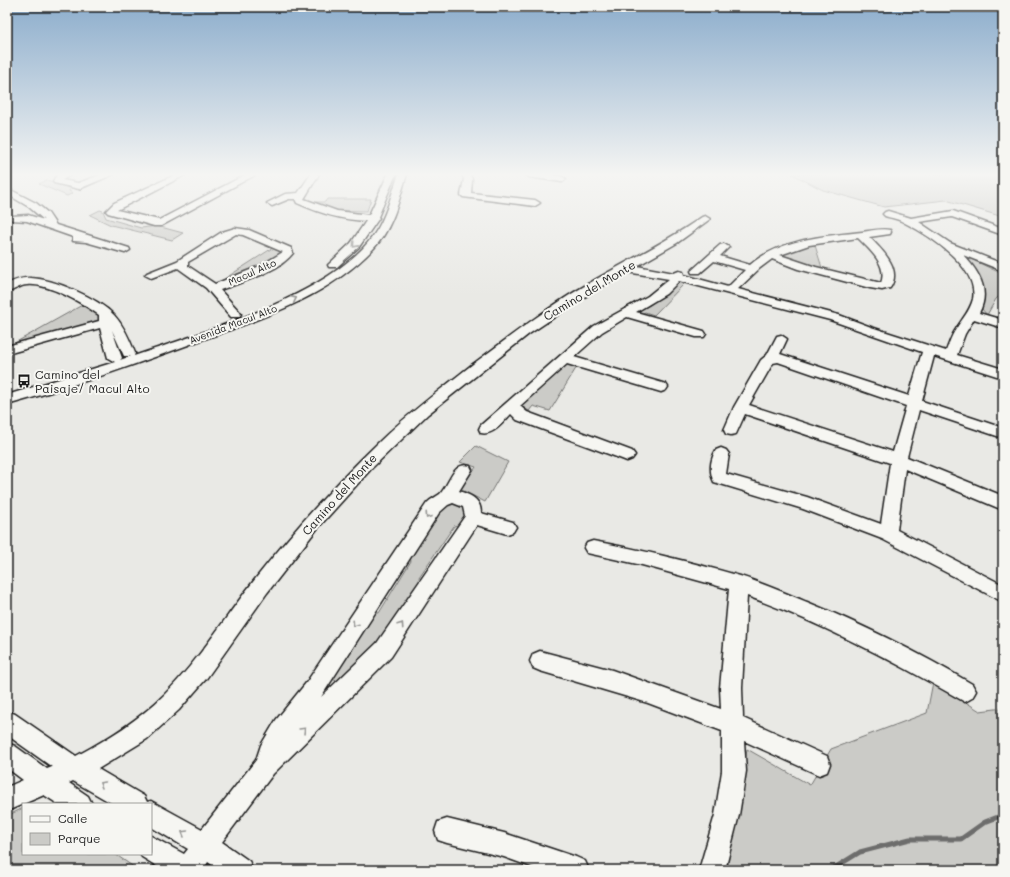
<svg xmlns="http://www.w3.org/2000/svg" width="1010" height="877" font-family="Mali,sans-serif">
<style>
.green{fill:#cbcbc7;stroke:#747472}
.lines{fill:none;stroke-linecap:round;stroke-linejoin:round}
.stream{stroke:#6d6d6c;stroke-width:5}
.minor-casing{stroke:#1c1c1c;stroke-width:3}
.minor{fill:#f6f6f2;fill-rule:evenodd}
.oneway{stroke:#949492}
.labels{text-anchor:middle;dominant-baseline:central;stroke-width:4;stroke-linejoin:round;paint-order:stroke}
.far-street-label{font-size:10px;fill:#1c1c1c;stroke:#f6f6f2}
.street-label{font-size:12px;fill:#1c1c1c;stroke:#f6f6f2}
.poi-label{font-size:12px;fill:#1c1c1c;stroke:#f6f6f2;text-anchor:start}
</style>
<rect width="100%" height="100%" fill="#e9e9e5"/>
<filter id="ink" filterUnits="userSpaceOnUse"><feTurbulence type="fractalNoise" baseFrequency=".025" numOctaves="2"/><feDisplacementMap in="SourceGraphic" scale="8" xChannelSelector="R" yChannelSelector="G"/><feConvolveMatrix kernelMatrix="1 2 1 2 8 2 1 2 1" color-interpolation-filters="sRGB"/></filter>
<g filter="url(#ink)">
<path class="green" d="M792,174H1003V217L946,200L884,207L823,190Z
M47,180L71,188L69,191L73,193L67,196L39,184Z
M327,199H371L367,211L332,210L312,202H325Z
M100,210L103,211L106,218L141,228L157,226L183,233L172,240L111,225L90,215Z
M814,242L823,271L782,258L779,254Z
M274,247L284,252L261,265L223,283L221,281Z
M968,257L977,259L975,261L998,272L1003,271V293L996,299L987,315L981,308L984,295L967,261Z
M679,282L684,284L654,315L645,312L640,315L634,313L650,305Z
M84,304L96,312L102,319L13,347L11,345Z
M568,363L578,365L550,411L533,406L529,411L518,404Z
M476,446L508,462L485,502L460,489L476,467L460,462Z
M458,500L465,505L466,517L462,524L454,526L419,577L420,585L385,638L341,683L332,679L372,613H379L411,561L409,554L442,508Z
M933,682L980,711L1003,708V870H727L747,749L810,785L831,749L927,713Z
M23,808V854H115L138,870H7V816Z"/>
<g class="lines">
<path class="stream" d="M831,870L860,852L910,839H961L985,822L1003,815"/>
<g class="minor-casing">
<path id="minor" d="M61,174H72L62,180L78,183L103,174H114L79,189L54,183L53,181L57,175Z
M177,174H187L117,210L159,220L247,174H257L161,226H154L108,213L106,211L114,203Z
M311,174H319L304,199L337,211L369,215L388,174H396L378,217L379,218L359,247L337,267H329L328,265L351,243L366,221C341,220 319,213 297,203L295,199H289L272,206L267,203L285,194L298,193Z
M399,174H407C399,199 393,228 374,248C325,300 254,321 188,345C128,367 68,388 7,405V395L115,362L108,358L100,328L7,354V346L99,321V315C82,303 48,283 27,285C20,285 14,291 7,292V284C14,281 22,277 31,278C54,279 98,298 114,315C124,326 130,340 135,353L134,356C203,332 330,296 373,236C386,218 391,195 399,174ZM112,330L124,356H131L120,360L122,358Z
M462,174H470L472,179L471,193L535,200L540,203L535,206L463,197L461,195L464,179Z
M525,174C534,173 559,173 566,179L562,182L529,177Z
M7,188L36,203L48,213L56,225L129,248L130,250L125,253L86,242L73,241V237L27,221L12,220L10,218L12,216L28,215L44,220L29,207L7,194Z
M888,211L911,218L953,211L1003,229V235L952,217L919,222L950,243L1003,264V271L963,255C979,271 991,291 979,313L1003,320V328L974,319L965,334L957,355L1003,369V378L934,356L922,401L1003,428V438L919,410L907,457L1003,496V510L905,469L897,530L1003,585V602L882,539L803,509L714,482C709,472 710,460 716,450L721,448L726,450L729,454L726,474L807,497L881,524L890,463L745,414L736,434L731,435L726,434L724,430L734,407L761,360L767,355L777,336L781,335L787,339L780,354L909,396L922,352L830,320L679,281L666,294L636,312L704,331L706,334L704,337H696L627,317L602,332L574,357L666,384L668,387L666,390L661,392L567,364L520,406L527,412L632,451L635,455L632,459L627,461L622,459L517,420L511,414C503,422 493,436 481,433L479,429L481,425L594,326L648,296L669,279L627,272L595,290L529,334L428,414L372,468L317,529L267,593L206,679L179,710L147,739L98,769L144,796L147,802L151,801L202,829L256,760L261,745L276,720L306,683L427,503C431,499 436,497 440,494C450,484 453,461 470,466L472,470L459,491C470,495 481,499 481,513L513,522L516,527L513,532L507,534L477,525L391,657L273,774L222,842L249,861L253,870H219L208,862L203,870H163L142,857L141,854H151V836L184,854L188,849L151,827V804H113L73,781L69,783L88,796L92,804H58L44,795L7,811V787L23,780L7,768V743L15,746L47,769L52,767L7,735V711L15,714L76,756C108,739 139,720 165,694C200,659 225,617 256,578C294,530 335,484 379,442C409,413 441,389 473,364C504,341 535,317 568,296C612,268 659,247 702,217L705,216L710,219L677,243L637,266L674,273L679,271L683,272L684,275L728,287L745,270L714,261L700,273H692L691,271L720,245L724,244L729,247L720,256L750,265C780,239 824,236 862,232C870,231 881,228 890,230L891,232L890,234L869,237C882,250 903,269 890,288L882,290L870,288L798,269L772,259L760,268L738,289L839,315L871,327L946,351C949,344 951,336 956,329C962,319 970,311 973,299C979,267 929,235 905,223C899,219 891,218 885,216L883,214L885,212ZM858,238C870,250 888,265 881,283L816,267L780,255L809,245ZM778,362L906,406L893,452L749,405L773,363ZM453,503L463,507L465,516L377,643L321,697L439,513L448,505Z
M235,228L249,230L291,248L293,253C279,272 242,282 220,290L239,311L241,314L239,317H231L206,288L178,268L151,278L145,275L147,273L177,261L222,232ZM236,234L243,235L283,252L260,266L215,284L188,266V262Z
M593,541C643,550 691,562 740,576C762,583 785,593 807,602C864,625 919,653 972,684L976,691L972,698L965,702L958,698C890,659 821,623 747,596L742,688L743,718L827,756L830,764L827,772L819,775L744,741L746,771L739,815L725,870H699L715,815L722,771V731L648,703L540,671L533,668L530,661L533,654L540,651L612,670L721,709L720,688L729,589L642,565L587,553L584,548L587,543Z
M447,819L504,833L576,857L585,861L589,870H540L504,857L447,843L438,840L435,831L438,822Z"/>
</g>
<use href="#minor" class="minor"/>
</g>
<defs><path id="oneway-chevron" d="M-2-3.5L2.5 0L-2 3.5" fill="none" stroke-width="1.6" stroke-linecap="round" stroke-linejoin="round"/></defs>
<g class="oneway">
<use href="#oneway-chevron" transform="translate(355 245) rotate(132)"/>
<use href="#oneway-chevron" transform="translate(294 299) rotate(-26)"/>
<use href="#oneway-chevron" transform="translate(428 516) rotate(124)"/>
<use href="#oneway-chevron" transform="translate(355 624) rotate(124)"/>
<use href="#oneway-chevron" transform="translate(401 625) rotate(-56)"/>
<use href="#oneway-chevron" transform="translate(303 730) rotate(-45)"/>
<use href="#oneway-chevron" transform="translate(102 784) rotate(-150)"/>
<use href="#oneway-chevron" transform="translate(184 833) rotate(-150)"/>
</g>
</g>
<linearGradient id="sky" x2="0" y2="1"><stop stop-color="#8cadcc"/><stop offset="0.59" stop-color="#f5f5f3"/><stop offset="1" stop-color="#f5f5f3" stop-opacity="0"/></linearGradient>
<rect width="1010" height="296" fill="url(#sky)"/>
<defs>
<g id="bus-bare" transform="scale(1.08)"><path d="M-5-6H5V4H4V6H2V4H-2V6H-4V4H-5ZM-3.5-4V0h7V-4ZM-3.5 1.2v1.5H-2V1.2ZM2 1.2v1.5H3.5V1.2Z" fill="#1c1c1c" stroke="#f6f6f2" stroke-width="2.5" paint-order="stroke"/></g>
</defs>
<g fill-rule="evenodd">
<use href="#bus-bare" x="24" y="381"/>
</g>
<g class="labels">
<g class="far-street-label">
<text transform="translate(252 272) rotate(-24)">Macul Alto</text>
<text transform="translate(233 324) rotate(-21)">Avenida Macul Alto</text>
</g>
<g class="street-label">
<text transform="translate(589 290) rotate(-31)">Camino del Monte</text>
<text transform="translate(339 494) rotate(-48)">Camino del Monte</text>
</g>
<g class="poi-label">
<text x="35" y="374">Camino del<tspan x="35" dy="14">Paisaje/ Macul Alto</tspan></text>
</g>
</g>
<rect width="1010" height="877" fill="none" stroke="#f6f6f2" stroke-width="24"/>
<rect x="12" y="12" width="986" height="853" fill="none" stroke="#1c1c1c" stroke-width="1.5" filter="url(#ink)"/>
<rect x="22" y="803" width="130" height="52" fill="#f6f6f2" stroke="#9f9f9c"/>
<rect x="30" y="816" width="20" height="6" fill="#f6f6f2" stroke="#9f9f9c"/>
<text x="58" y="823" font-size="12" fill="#1c1c1c">Calle</text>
<rect x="30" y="833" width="20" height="12" fill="#cbcbc7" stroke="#9f9f9c"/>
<text x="58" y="843" font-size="12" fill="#1c1c1c">Parque</text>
</svg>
